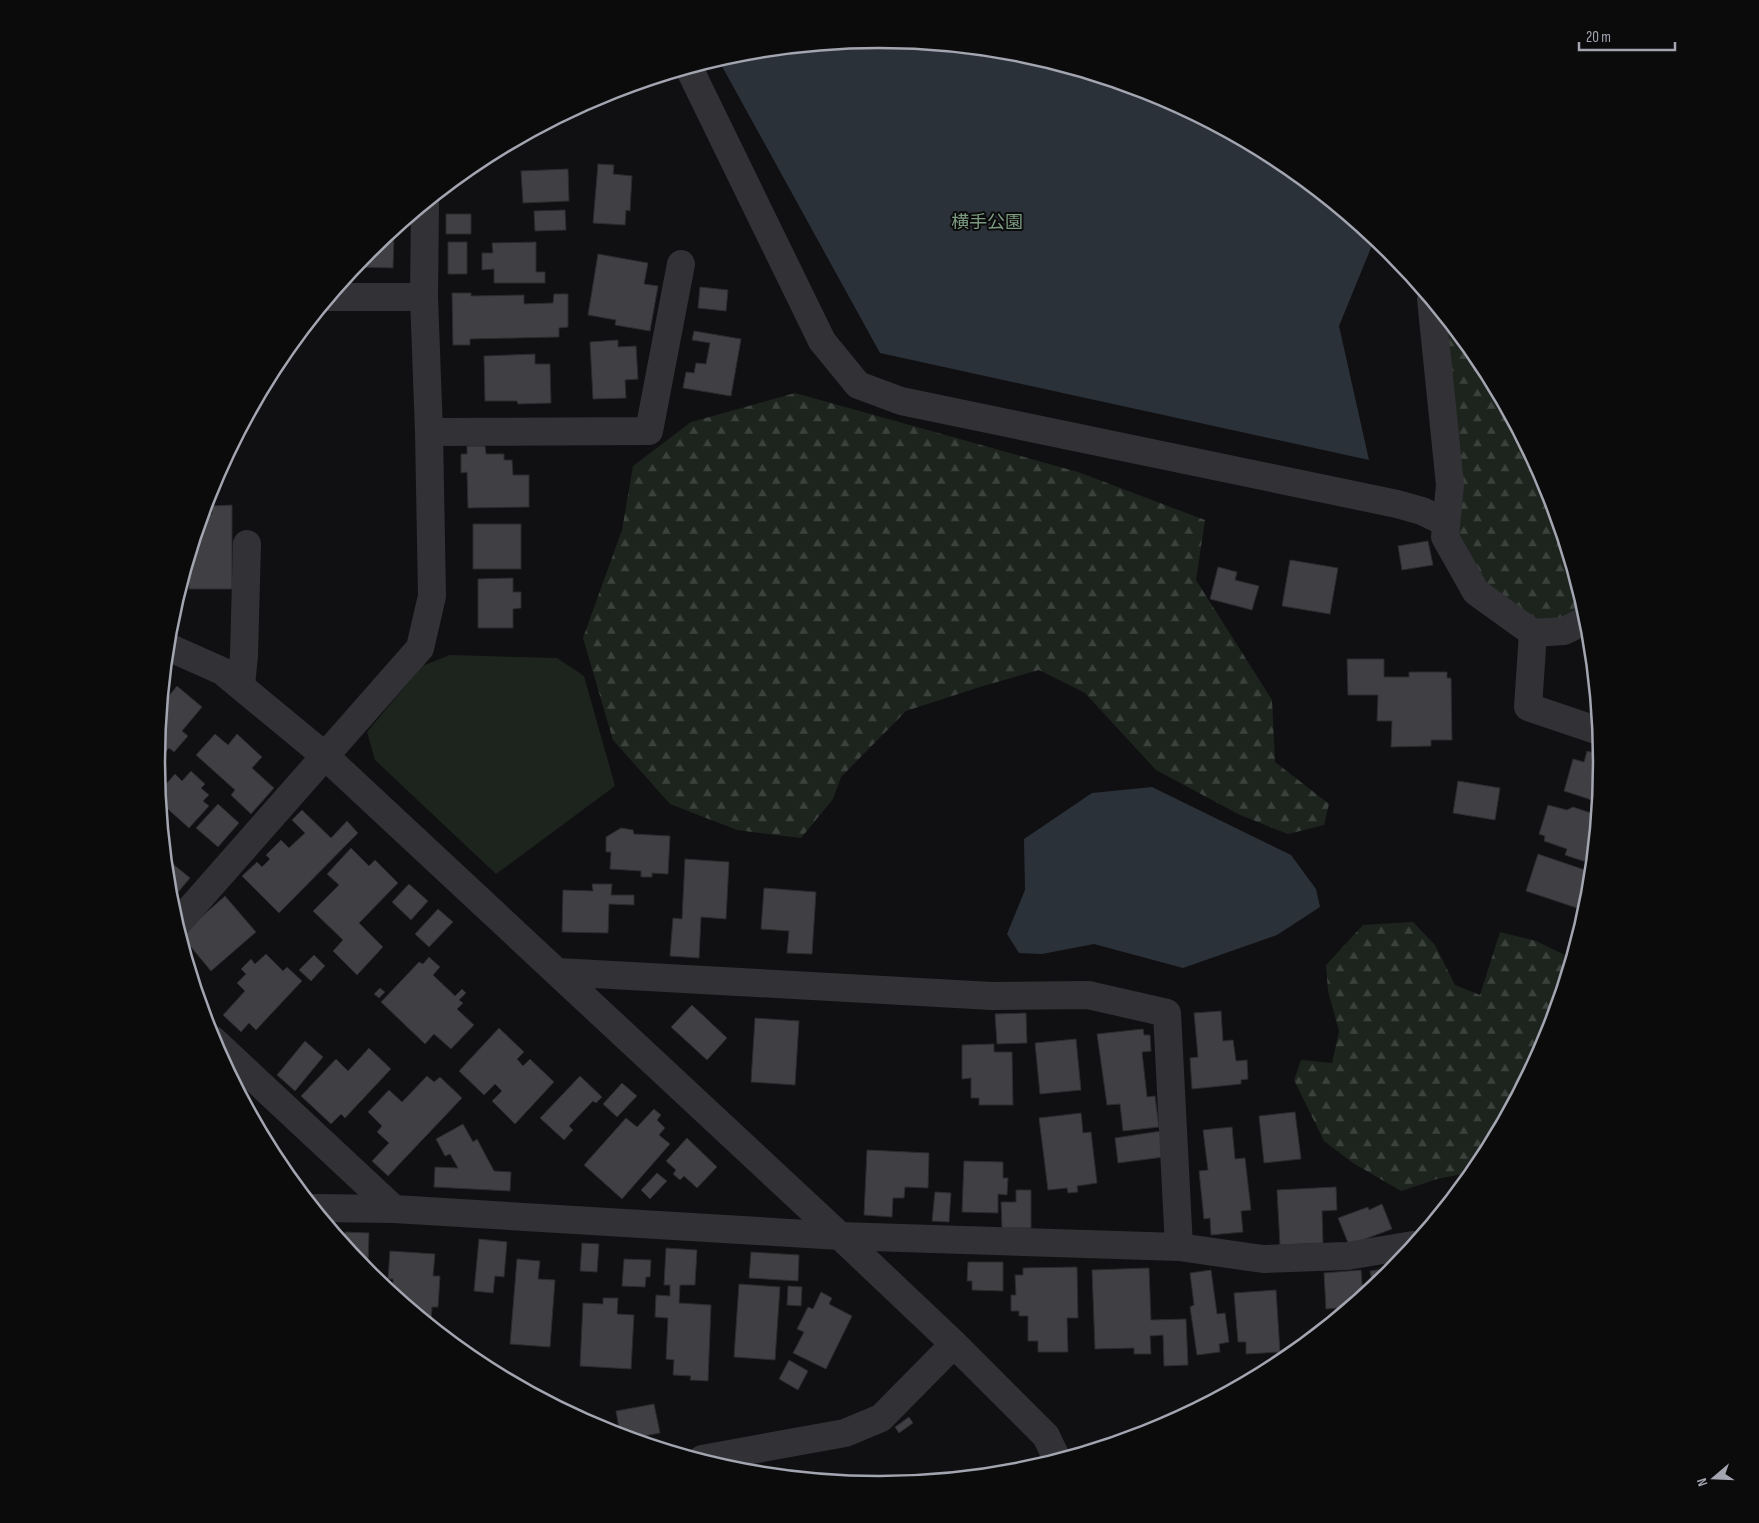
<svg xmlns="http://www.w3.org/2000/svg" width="1759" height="1523" font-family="'Sofia Sans Condensed','Noto Sans JP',sans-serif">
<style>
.green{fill:#1d241e}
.forest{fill:url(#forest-firs)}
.water{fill:#2b3139}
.building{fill:#404044;stroke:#2b2a2d}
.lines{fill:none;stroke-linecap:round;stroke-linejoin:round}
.minor{stroke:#323236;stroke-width:28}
.labels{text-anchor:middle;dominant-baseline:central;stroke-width:4;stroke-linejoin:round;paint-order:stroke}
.park-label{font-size:18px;fill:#7b9b81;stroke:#0b0b0c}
.rim{fill:none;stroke:#a3a5b1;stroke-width:2.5}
</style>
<defs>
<pattern id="forest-firs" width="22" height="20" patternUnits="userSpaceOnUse" patternTransform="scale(1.25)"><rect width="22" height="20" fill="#1d241e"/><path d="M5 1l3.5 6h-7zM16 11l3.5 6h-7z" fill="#3b413c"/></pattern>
</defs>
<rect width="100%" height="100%" fill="#101012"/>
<path class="green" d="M450,655L557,658L584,676L615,786L496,874L375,760L367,732L422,666Z"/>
<path class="forest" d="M1431,299L1481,360L1547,485L1588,619L1564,631L1476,592L1445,537Z
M795,393L1078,472L1205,520L1196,580L1272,700L1275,762L1329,804L1324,825L1288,834L1240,815L1156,770L1085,693L1039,670L983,686L906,711L841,777L833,799L801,838L737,830L670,804L613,740L583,638L622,530L633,466L691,422Z
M1413,922L1435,945L1455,985L1480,995L1500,932L1536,941L1569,957C1560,1031 1515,1099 1480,1163L1473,1172L1437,1179L1401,1191L1353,1163L1324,1141L1294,1080L1301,1060L1332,1063L1339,1031L1328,991L1326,965L1363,925Z"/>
<path class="water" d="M879,39L1021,53L1156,94L1281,161L1375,238L1339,326L1369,460L880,353L718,59L739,53Z
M1152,787L1291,855L1316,889L1320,907L1277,935L1183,968L1094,944L1042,954L1019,953L1007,934L1025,890L1024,839L1092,793Z"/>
<path class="building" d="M598,164L614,165L613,174L632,176L630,211L626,210L625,225L593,223Z
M568,169L569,201L523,203L521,171Z
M565,210L566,230L535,231L534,211Z
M446,214H471V234H446Z
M385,237H394L393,268L355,267L369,250Z
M448,242H467V274H448Z
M536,242V272H545V283H494V269L482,270V253H493L492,243Z
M598,254L648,263L644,284L658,286L650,331L615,325L616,320L588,315Z
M700,287L728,290L726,311L698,308Z
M452,293H471V296L524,295V304L553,303L554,294H568V327L559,328V337L470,339V345H453Z
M694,331L741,339L731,396L683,388L686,372L694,373L696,363L706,364L710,343L692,340Z
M618,340V347L636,346L638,379L625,380L626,398L593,399L590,342Z
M535,354V364H550L551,403L518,404L517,401H485L484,356Z
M467,446H485L486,454H504V460H512L513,475H529V507L468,508L467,472L461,473V454H467Z
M232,505V589H189L188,562L203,515L212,514V506Z
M473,524H521V569H473Z
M1428,541L1433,565L1402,570L1398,546Z
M1290,560L1338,568L1330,614L1282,606Z
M1218,567L1237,572L1235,580L1259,586L1252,610L1210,599Z
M513,578V592H521V608L513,609V628H478V579Z
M1347,659H1384V677H1409V672H1447V678H1451L1452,740H1431V746L1391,747L1392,721H1377L1378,695H1348Z
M177,686L202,707L182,731L188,736L174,752L169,748L157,762L160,728L167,720L161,716L163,703Z
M215,734L228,745L237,734L262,757L252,768L274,788L251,814L231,795L235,790L196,755Z
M1587,751L1602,755L1598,802L1564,791L1573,759L1584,762Z
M191,771L205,784L201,788L209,795L203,801L209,806L189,828L161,803L160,791L175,774L182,781Z
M1458,781L1500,788L1495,820L1453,813Z
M218,804L239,823L218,847L196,828Z
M1548,805L1567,810L1573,807L1597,815L1592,864L1565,855L1567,849L1544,841L1545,836L1539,834Z
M302,810L331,838L347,821L358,833L279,913L242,876L257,862L262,867L270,859L266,855L281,840L289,848L305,833L292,820Z
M621,828L633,830L634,834L670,836L668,874L652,873V877H641V871L610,869L611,852H606V837Z
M351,848L369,866L375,860L398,883L359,923L383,947L357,975L333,951L343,940L313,911L339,885L327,874Z
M1538,854L1591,872L1588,903L1586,911L1526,891Z
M685,859L729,862L726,919L701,917L699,958L670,956L673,918L682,919Z
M173,864L190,878L174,897L170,893L167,871Z
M409,884L428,901L411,920L392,902Z
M592,884H612L611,895H634V905L609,904L608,933L562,932L563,890L593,891Z
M764,888L816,892L812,954L787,953L789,931L761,929Z
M225,896L256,932L211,971L181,935Z
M438,909L453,922L429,947L415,934Z
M266,954L283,971L287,967L302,981L256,1030L249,1023L241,1032L223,1015L245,991L237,983L246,974L241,969L251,959L255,964Z
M314,955L325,966L311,981L299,970Z
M429,957L440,967L433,975L455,996L462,989L466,993L459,1000L463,1003L457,1009L474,1025L451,1049L434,1034L425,1044L381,1002L419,962L423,964Z
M380,988L385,992L379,998L374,994Z
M692,1005L727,1038L707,1060L671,1027Z
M1221,1011L1223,1041L1233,1040L1236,1061L1247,1060L1248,1079L1241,1080V1084L1192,1089L1190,1058L1198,1057L1194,1013Z
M1026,1013L1027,1043L997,1044L995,1014Z
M755,1018L799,1021L795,1085L751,1082Z
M499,1028L524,1052L517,1059L523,1066L530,1059L554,1082L515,1124L492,1101L502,1091L495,1084L484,1095L459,1071Z
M1143,1029L1144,1035H1150L1151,1051L1142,1052L1147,1097L1155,1096L1159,1127L1123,1131L1120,1104L1107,1105L1097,1034Z
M1076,1039L1081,1090L1040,1094L1035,1043Z
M305,1041L323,1057L295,1091L277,1075Z
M994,1044V1052H1012L1013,1105H979V1098H971V1078L962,1079V1045Z
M369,1048L391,1069L345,1118L341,1114L331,1124L301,1096L336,1059L348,1071Z
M427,1076L434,1082L440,1077L462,1098L388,1176L372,1161L389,1143L377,1132L382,1126L368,1112L389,1090L402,1102Z
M580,1076L602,1097L596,1103L593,1101L569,1126L573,1130L564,1140L540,1118Z
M622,1083L637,1096L617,1117L603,1104Z
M654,1109L661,1115L657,1120L665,1128L659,1135L670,1144L622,1199L584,1165L626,1118L637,1127Z
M1295,1112L1301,1159L1264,1163L1259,1116Z
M1081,1113L1083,1133L1091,1132L1097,1183L1077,1186L1078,1192L1068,1193L1067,1188L1048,1190L1039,1118Z
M463,1124L473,1142L477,1139L494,1171L511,1172L510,1191L434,1187L435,1167L458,1168L450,1154L445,1156L436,1139Z
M1232,1127L1235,1159L1245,1158L1251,1210L1241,1211L1243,1232L1211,1235L1210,1218L1204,1219L1199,1171L1208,1170L1203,1130Z
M1161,1131L1164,1157L1118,1163L1115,1138Z
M687,1138L717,1167L697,1188L684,1176L680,1180L673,1174L676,1170L666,1161Z
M867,1150L929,1153L928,1188L905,1187L904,1198H893L892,1217L864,1215Z
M964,1161L1003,1162V1178H1008L1007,1195L998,1194V1213L962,1212Z
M657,1173L667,1181L650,1199L641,1190Z
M1336,1187L1337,1210L1322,1211L1323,1243L1280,1245L1277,1190Z
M1016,1190H1031V1228H1002L1001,1202H1016Z
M935,1192L951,1193L949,1222L932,1221Z
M1382,1204L1392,1229L1349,1245L1338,1218L1368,1207L1369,1210Z
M345,1232L369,1233L368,1262H360L350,1250V1247H348L344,1243Z
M479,1239L507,1242L504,1277L495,1276L493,1293L474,1291Z
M582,1243L599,1244L597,1272L580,1271Z
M666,1248L697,1250L695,1285H680L679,1303L711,1305L708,1381L690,1380L691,1376L673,1375L674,1360L666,1359L668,1318L655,1317L656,1295L670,1296V1285H664Z
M390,1251L435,1254L433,1276H440L438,1307H432L431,1322H429L393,1292V1279H388Z
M751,1252L799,1255L798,1281L749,1278Z
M517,1259L540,1261L538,1279L555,1280L550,1347L510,1344Z
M624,1259L651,1260L650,1277H646L645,1287L622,1286Z
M968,1262H1003V1291L972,1290V1281H967Z
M1077,1267L1078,1318H1067L1068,1352H1038V1341H1028V1316H1019V1311H1011V1295H1016L1015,1275H1023V1268Z
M1395,1267L1390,1273L1373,1287L1370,1271Z
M1149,1268L1151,1320L1186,1319L1188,1365L1164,1366L1163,1335L1150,1336L1151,1354H1134V1348L1095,1349L1092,1270Z
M1211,1270L1217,1314L1225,1313L1229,1342L1219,1344L1220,1352L1197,1355L1190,1307L1194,1305L1190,1273Z
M1361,1270L1363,1295L1349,1307L1326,1309L1324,1273Z
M739,1284L780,1287L775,1360L734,1357Z
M788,1286L802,1287L801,1306L787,1305Z
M1276,1290L1280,1352L1246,1354V1342H1238L1234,1293Z
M821,1292L832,1298L829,1304L852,1316L826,1369L793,1353L804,1332L797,1329L808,1307L813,1309Z
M603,1298H618L617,1314L634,1315L631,1369L580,1366L583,1303L603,1304Z
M789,1360L808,1371L798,1390L779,1379Z
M654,1404L660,1433L633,1438L620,1434L616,1411Z
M909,1417L913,1423L899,1433L895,1427Z"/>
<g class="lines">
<path class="minor" d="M689,68L822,341L858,385L901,401L1397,504L1422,511L1445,522
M330,297H424
M1431,299L1450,485L1445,537L1476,592L1533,633L1564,631L1588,619
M429,432L649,431L681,264
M1533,633L1528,707L1599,731
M168,647L222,671L325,756L840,1236L954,1344L1046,1436L1057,1459
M241,686L244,655L247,544
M177,924L420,648L432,596L429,432L424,297L425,204
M213,1040L394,1209
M315,1208L394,1209L840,1236L1179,1247L1167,1013L1088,995L992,996L558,972
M1179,1247L1263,1259L1347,1256L1413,1245
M702,1459L845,1433L881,1418L954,1344"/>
</g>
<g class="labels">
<g class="park-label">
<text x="987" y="222">横手公園</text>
</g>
</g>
<path d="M0 0H1759V1523H0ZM165 762a714 714 0 1 1 1428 0a714 714 0 1 1-1428 0Z" fill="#0b0b0c" fill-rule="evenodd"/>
<path class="rim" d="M165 762a714 714 0 1 1 1428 0a714 714 0 1 1-1428 0Z"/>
<g transform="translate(1714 1478) rotate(251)" stroke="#0b0b0c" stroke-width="4" paint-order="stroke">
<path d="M0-4L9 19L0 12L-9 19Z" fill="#a3a5b1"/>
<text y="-8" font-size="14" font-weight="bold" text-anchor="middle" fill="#a3a5b1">N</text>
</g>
<path d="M1579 42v8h96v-8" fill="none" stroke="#a3a5b1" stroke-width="2.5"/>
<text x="1586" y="42" font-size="15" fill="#a3a5b1" stroke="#0b0b0c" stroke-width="4" paint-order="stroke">20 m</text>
</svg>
